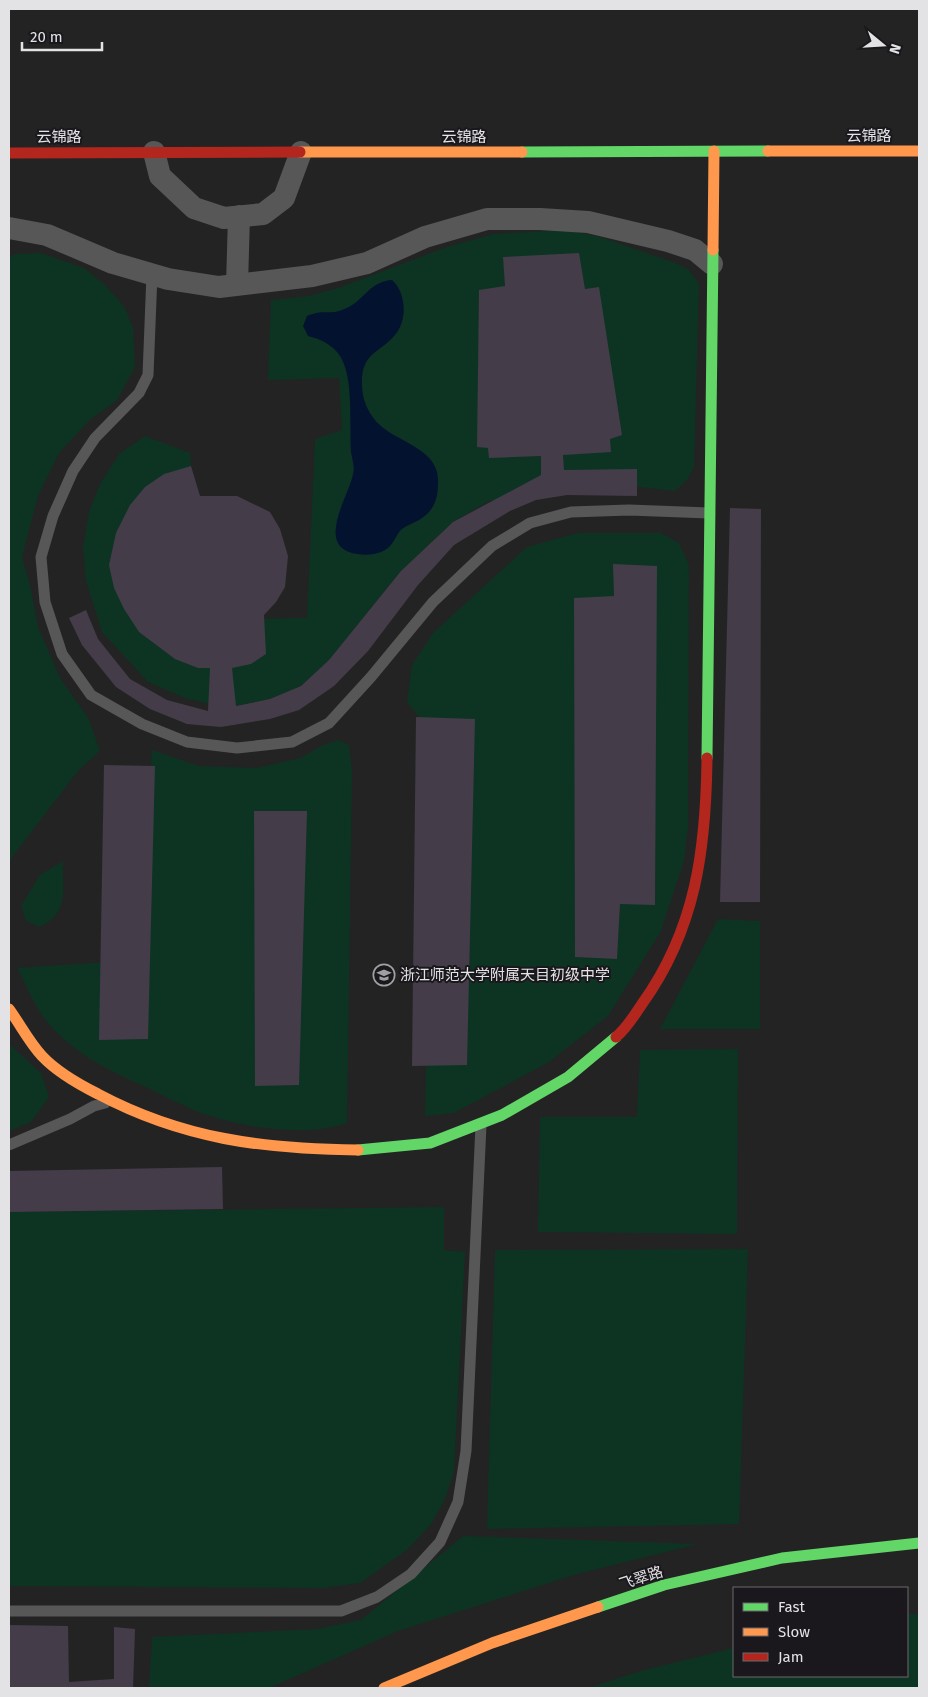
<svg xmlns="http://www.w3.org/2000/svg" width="928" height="1697" font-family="'Fira Sans','Noto Sans SC',sans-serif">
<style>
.green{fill:#0d3323}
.water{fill:#03132f}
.building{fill:#443c49}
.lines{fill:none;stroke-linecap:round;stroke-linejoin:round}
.lane{stroke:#585758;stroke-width:11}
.street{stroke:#585758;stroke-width:22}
.fast{stroke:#63d668;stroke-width:11}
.slow{stroke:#ff974d;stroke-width:11}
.jam{stroke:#b3261e;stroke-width:11}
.labels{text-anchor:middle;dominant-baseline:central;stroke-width:4;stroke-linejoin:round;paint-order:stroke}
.street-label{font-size:15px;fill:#e3e2e4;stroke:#1a181c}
.poi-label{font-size:15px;fill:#e3e2e4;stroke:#1a181c;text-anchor:start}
</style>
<rect width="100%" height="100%" fill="#242324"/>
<path class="green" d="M567,230L600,237L673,262L688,269L699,283L694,466L688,479L675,491L570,479L487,502L453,522L401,571L329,660L301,686L270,699L226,708L185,698L148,682L102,632L86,581L83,548L89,512L100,484L119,454L145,436L190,453L201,603L233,619L307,618L315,439L342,430L339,378L268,380L271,300L309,296L338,288L447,247L494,234Z
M41,253L84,268L104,284L124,306L133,328L135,367L117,400L91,419L59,453L38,496L22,557L30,585L38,627L60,678L89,719L100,751L78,771L9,861V258L15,254Z
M578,533H661L679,543L689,565L688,827L684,861L660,933L608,1016L549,1062L454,1113L425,1116L433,734L407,702L412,665L433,633L527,547Z
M338,740L349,745L352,770L347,1123C304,1138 240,1127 198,1112C182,1105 166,1097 150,1089C114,1073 75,1055 49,1024C35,1009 27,986 17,968L137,960L152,750L199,766L256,768L301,758L321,746Z
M63,861C62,891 70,912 40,927L26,921L21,906L40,875Z
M718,919L760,921V1029H660Z
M9,1044L41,1073L49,1097L31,1122L9,1131Z
M738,1049L737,1234L538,1232L540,1117H637L640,1050Z
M444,1207V1250L465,1252L454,1472L445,1499L432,1523L407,1550L360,1583L323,1588L9,1586V1212Z
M748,1249L739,1524L487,1529L495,1250Z
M463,1536L698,1544L577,1574L398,1631L269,1688H149L152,1637L317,1629L361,1620Z
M907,1614H919V1688H587L644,1670L734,1648V1676H907Z"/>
<path class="water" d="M392,280C406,292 408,320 395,335C379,354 361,352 362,385C362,398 367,410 375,420C392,442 441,447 438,483C438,492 437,500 432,508C425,520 412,522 402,529C398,532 396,538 393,542C385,556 364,557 349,552C318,541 350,493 353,474C355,467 352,459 351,452C349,426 355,372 337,352C329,343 320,339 308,336L303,326L307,316C323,309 329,315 342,310C364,303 367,282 392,280Z"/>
<path class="building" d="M579,253L585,289L599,287L622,435L610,439L611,452L563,455L564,470L637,469V496L567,495L536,500L510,511L454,545L418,585L368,651L334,686L299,710L270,719L221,727L187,724L150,709L116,687L82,645L69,618L86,610L98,639L130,679L167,700L208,711L210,668H198L175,659L139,632L124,609L114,588L109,565L116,533L130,505L145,487L164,474L191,466L200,496H237L270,512L280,529L288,556L285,587L276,602L264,615L266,654L251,664L232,668L236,706L270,699L301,686L329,660L401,571L453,522L541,475V456L489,458L488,448L477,447L479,290L505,286L503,257Z
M730,508L761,509L760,902H720Z
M613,564L657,566L655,905L620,904L617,959L575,957L574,598L614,596Z
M416,717L475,719L467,1065L412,1066Z
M104,765L155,766L148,1039L99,1040Z
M254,811H307L299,1085L255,1086Z
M222,1167L223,1209L9,1212V1171Z
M9,1625L68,1626L69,1682L114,1679V1627L135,1629L133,1688H9Z"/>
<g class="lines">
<path class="lane" d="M152,274L148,375L139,393L95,438L73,471L53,516L41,557L45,602L62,654L91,695L142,724L187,742L237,748L292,742L329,723L371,677L433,602L492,546L530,523L571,512L629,510L709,513
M9,1145L70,1119L94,1106L105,1103
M9,1611H341L377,1597L411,1574L440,1542L458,1502L466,1451L481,1125"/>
<path class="street" d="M154,152L160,176L194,208L224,218L263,214L284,198L301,152
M9,228L47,235L113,263L168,279L219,287L312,276L367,263L425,237L487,219H540L588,222L668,241L695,250L712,264
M237,285L239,216"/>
<path class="fast" d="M522,152L768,151
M707,758L713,250
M358,1150L430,1143L502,1115L568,1077L616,1037
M598,1607L664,1585L782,1558L919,1543"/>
<path class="slow" d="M768,151H919
M300,152H522
M713,250L714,151
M9,1009C20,1024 29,1042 42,1056C57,1072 78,1084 98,1094C183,1139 263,1149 358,1150
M384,1688L492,1643L598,1607"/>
<path class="jam" d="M9,153L300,152
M616,1037C626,1029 634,1016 642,1004C696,929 706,849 707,758"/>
</g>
<defs>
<g id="school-ring" transform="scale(1.125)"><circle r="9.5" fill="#1a181c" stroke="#a09fa1" stroke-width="1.5"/><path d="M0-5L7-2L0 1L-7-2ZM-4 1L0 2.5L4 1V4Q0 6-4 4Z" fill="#a09fa1"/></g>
</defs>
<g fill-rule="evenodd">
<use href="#school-ring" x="384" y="975"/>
</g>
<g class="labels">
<g class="street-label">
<text x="869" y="136">云锦路</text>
<text x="59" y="137">云锦路</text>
<text x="464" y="137">云锦路</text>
<text transform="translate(641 1578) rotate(-18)">飞翠路</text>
</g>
<g class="poi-label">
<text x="400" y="975">浙江师范大学附属天目初级中学</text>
</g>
</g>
<rect width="928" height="1697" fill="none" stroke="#e3e2e4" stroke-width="20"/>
<rect x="733" y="1587" width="175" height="90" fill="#1a181c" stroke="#6a696c"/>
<rect x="743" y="1603" width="25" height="8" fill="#63d668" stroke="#6a696c"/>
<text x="778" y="1612" font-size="15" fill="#e3e2e4">Fast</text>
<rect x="743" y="1628" width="25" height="8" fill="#ff974d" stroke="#6a696c"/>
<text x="778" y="1637" font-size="15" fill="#e3e2e4">Slow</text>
<rect x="743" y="1653" width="25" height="8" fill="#b3261e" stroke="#6a696c"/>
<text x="778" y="1662" font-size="15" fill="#e3e2e4">Jam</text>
<g transform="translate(883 45) rotate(108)" stroke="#1a181c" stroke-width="4" paint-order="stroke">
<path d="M0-4L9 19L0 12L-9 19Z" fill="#e3e2e4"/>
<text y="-8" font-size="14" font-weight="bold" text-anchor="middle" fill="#e3e2e4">N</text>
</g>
<path d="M22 42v8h80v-8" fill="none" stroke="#e3e2e4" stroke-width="2.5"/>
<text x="30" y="42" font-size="15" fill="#e3e2e4" stroke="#1a181c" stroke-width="4" paint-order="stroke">20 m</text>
</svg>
